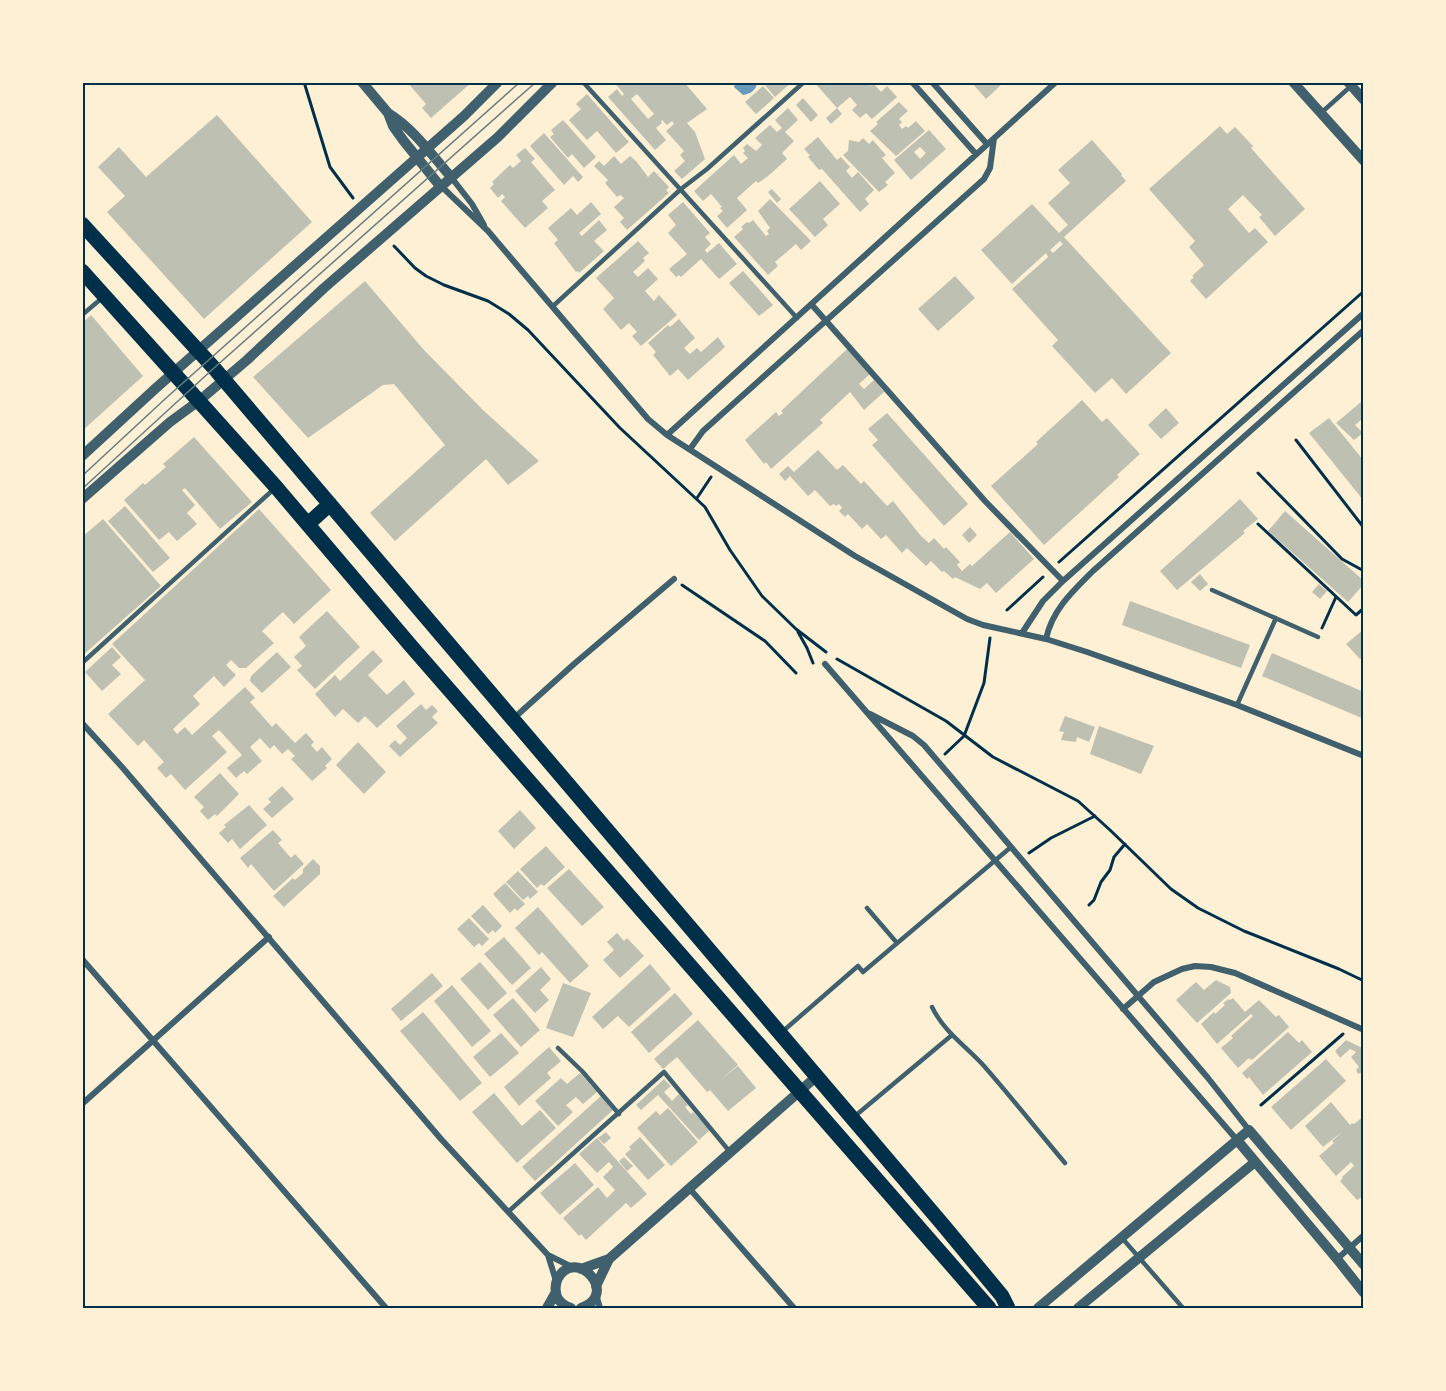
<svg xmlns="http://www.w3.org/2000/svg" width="1446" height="1391" font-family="Quicksand,sans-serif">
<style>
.water{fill:#669bbc}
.building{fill:#bec0b2;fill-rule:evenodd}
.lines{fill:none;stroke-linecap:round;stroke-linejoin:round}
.path{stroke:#003049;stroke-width:3}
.service{stroke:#3f606c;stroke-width:4.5}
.minor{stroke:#3f606c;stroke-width:6}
.tertiary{stroke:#3f606c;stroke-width:10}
.primary{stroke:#003049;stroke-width:15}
.tram{stroke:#657d81;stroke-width:1.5}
.neatline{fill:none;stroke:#003049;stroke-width:2}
</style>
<rect width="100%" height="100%" fill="#fdf0d5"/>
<path class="water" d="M735,83H756L757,84C755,91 750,94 743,95L734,87Z"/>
<path class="building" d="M407,82H472L431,118L422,108L426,104Z
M614,82H672L674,84L684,82L707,109L687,123L695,132L705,159L682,179L674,171L685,161L680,155L684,151L666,131L674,124L672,121L667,125L662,120L661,121L662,123L656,128L666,140L655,150L608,97L617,89L622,96L624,94ZM637,94L654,114L648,119L631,99Z
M768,82H792L775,97L765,85Z
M814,82H867L870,86L873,83L881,92L887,86L897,97L872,119L866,113L860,118L852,110L857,105L850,97L837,108Z
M971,82H1004L986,99Z
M763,86L774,98L756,114L745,102Z
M587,94L629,142L616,153L597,131L587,140L569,120L581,109L576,104Z
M803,98L818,115L811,122L796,105Z
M899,102L908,111L899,119L902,122L899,125L902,129L906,126L908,128L916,121L925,131L896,156L870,131L878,124L876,122Z
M788,108L798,120L785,132L794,141L782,153L787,159L768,176L758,183L756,181L737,198L747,210L727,228L717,216L723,211L720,208L722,207L711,194L703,201L694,191L734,155L741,164L748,158L743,153L745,151L743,148L747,144L756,151L762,145L755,138L770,125L777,132L782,128L775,120Z
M837,108L842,114L831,124L826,118Z
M217,115L312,222L204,319L107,212L125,196L98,167L119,147L146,177Z
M563,120L596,157L584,168L572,154L568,158L550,137L554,134L551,130Z
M1220,126L1227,134L1235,127L1253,146L1251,148L1305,209L1275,236L1259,217L1262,215L1243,195L1228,209L1249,233L1255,228L1268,242L1206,299L1190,281L1194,277L1192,276L1204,265L1189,247L1195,241L1149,189Z
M929,130L946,149L911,180L894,160ZM920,147L926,153L920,159L914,152Z
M544,133L583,177L578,182L573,176L564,185L530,146Z
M818,137L837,160L841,157L850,167L846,171L852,178L858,172L874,190L865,199L869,204L860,212L822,169L819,170L808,157L810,155L804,149Z
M863,138L869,144L873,140L878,146L886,155L882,158L895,173L885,182L888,185L879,192L843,155L848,151L849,140L859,142Z
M1092,140L1122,174L1121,175L1126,181L1064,237L1171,353L1126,394L1112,378L1095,393L1052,346L1058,340L1012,289L1048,257L1046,253L1012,284L981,250L1032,204L1059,233L1068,225L1048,203L1070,183L1058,170ZM1060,241L1063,244L1053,253L1050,250Z
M525,148L535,159L531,162L555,190L542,201L548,208L525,228L501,201L505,197L502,194L498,198L490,188L494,184L492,182L510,165L513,168L521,161L516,155Z
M614,156L621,164L630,156L636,161L648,177L654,171L669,187L666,190L669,193L627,230L620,222L624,218L614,207L624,198L620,195L617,197L605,183L608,180L594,166L599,161L604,166Z
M820,181L840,204L823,219L828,225L815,237L789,209Z
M772,189L781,199L777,203L768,192Z
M770,199L811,241L801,250L796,244L775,262L778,266L768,275L734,237L743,229L741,227L747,222L749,223L753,220L766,236L769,234L767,231L770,228L758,211Z
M591,202L601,214L579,233L582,236L599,220L607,230L594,241L604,251L579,273L578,271L576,272L554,243L558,240L548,228L571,208L577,215Z
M683,202L710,233L705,237L711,244L705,250L707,253L719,243L737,264L719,279L701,259L681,277L679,275L676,277L669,269L687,254L668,233L676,225L668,215Z
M638,241L649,253L643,258L645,261L633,272L638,277L648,268L658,279L645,291L654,301L659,295L677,315L641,346L632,336L637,332L629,323L621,330L603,309L614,298L596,278Z
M743,271L773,305L759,316L729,283Z
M955,276L975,298L938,331L918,309Z
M365,281L424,350L483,410L539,461L508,485L486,459L395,541L370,513L445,445L394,384L383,385L308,438L253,377Z
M91,315L143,376L82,431V323Z
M679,319L695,338L684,348L690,354L697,348L701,352L718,337L725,347L688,380L678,369L670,376L653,355L656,352L648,343L668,325L670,327Z
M847,349L870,374L859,384L864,389L874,380L884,392L864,410L850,392L820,420L823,423L771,469L766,462L764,464L745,440L776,412L779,416L783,413L781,411Z
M1082,400L1102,422L1107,418L1140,454L1117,475L1119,477L1044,545L991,486L1038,444L1036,442Z
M1361,402L1364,406V422L1361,420L1355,425L1363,433L1354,440L1336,423Z
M1166,408L1179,423L1161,439L1148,425Z
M887,413L968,504L944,526L872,445L878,440L868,429Z
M1329,418L1364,461V501L1309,433Z
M194,437L252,502L220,529L185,488L182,490L195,505L187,513L197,524L177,541L169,532L159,540L124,500L143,483L145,485L166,467L163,464Z
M818,450L837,470L843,465L861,484L864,481L887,506L893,501L921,536L929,543L934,538L944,549L946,547L960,562L957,565L962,571L970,564L972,566L1010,532L1034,559L996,593L987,583L980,589L955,577L953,579L944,571L942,572L931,561L926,566L907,548L902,553L886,535L881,539L867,524L862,529L848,514L845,517L839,511L842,508L839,504L836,506L834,504L830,506L815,490L808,496L790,476L785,481L779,474L788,466L794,472Z
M1240,499L1258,519L1243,531L1245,533L1177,590L1160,571Z
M125,506L170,558L153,572L108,521Z
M259,509L331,590L294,624L283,612L262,631L274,643L246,668H239L231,660L226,665L236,675L224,687L214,676L193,696L200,704L173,729L177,734L185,727L192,735L245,687L255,698L250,702L272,727L276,723L295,743L306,733L314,742L311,745L317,752L322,747L332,759L325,766L327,768L312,781L291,759L295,756L288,749L282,754L274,745L270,749L260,738L250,747L262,761L247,774L244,771L236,778L227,768L242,755L219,730L212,736L227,752L185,790L171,774L166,778L157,768L164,762L144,740L138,746L108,714L145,680L112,644Z
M1285,511L1364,581V584L1348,602L1268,531Z
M103,519L161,586L82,656V537Z
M970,527L977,535L969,543L962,535Z
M1200,574L1208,584L1200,591L1191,582Z
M1319,584L1327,591L1320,599L1312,592Z
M1130,601L1250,645L1241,668L1122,625Z
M327,611L360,647L315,689L297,670L302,666L294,657L306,646L299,637Z
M1364,629V657L1360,659L1346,644Z
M112,647L121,657L112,665L121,674L102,691L85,672Z
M373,650L383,661L368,675L387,695L404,680L415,694L377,728L365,716L358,723L343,709L335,717L315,694L335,675L340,681Z
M277,652L291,667L262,693L250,681L251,676Z
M1272,653L1364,692V719L1262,676Z
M421,704L426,710L432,705L438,711L432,717L438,723L400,757L389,746L395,740L400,745L407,738L396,726Z
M1065,716L1095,727L1089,742L1077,737L1076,742L1061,740L1064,732L1059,731Z
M1099,726L1154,746L1141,774L1090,754Z
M358,742L386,772L364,794L336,765Z
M220,773L239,794L217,816L215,814L208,820L200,811L204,807L194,797Z
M282,786L294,799L272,818L263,809L271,802L268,799Z
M249,805L267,825L240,849L232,839L228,843L219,833L226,827L224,825Z
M520,810L536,828L514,849L498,831Z
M273,830L282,840L278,843L291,858L295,854L304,864L274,891L251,864L248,868L240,858Z
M546,846L565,867L544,886L541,884L537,888L520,869Z
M313,859L320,866V874L284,907L273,896L293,878L295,880L303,873V869Z
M569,869L604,907L582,926L547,888Z
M518,871L538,892L530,899L528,896L523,900L506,882Z
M505,883L525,904L517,911L515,908L510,913L493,894Z
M483,905L502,926L495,933L493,930L488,934L471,916Z
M538,907L589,966L570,983L542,952L539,955L515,928Z
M469,918L489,939L482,946L479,943L474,947L457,929Z
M617,933L624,941L627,938L644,956L620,978L603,960L614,950L607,942Z
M504,937L531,968L512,985L484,954Z
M480,962L507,993L488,1010L460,979Z
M650,964L671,989L629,1027L618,1016L603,1029L592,1017Z
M541,967L551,979L540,990L549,1000L535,1013L515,991Z
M432,973L443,986L401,1021L391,1009Z
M1216,980L1230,987L1231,993L1197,1023L1176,1000L1196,982L1204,990Z
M563,983L591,993L573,1037L546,1028Z
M452,985L491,1031L472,1047L434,1001Z
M675,993L693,1014L649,1053L631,1032Z
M513,998L540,1030L521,1047L493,1015Z
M1233,998L1245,1012L1259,1000L1276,1017L1279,1015L1289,1027L1252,1060L1249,1058L1238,1068L1221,1048L1233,1038L1231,1036L1253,1016L1251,1014L1217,1044L1201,1024L1214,1012L1215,1014L1225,1005L1223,1003L1229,999L1230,1000Z
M423,1012L482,1083L460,1101L400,1031Z
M698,1020L738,1065L719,1081L738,1066L756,1088L728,1111L710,1090L707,1092L677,1057L663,1069L654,1059Z
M1288,1032L1299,1043L1302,1040L1312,1052L1263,1095L1249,1077L1247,1079L1242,1073Z
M501,1033L519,1053L490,1077L473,1057Z
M1346,1040L1364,1049V1072L1358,1074L1356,1070L1359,1067L1351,1057L1356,1052L1350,1049L1340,1058L1335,1051Z
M549,1047L561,1061L547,1073L551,1078L519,1106L504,1087Z
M1326,1059L1346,1081L1291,1130L1271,1107Z
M580,1073L597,1092L583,1104L576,1097L566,1105L573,1112L558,1126L535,1101L561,1078L567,1084Z
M664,1079L671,1086L664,1092L672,1101L679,1094L688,1105L685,1107L691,1114L693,1112L710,1130L699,1140L658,1095L641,1110L636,1105Z
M494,1093L522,1126L540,1110L556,1128L517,1163L472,1112Z
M601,1096L613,1110L535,1181L522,1167Z
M1331,1102L1350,1125L1352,1123L1354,1124L1364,1116V1196L1357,1200L1340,1181L1343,1178L1342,1177L1354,1166L1351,1162L1336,1176L1319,1156L1334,1143L1332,1141L1343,1131L1323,1147L1305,1126Z
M668,1108L698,1142L671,1166L637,1128L656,1111L660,1115Z
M606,1132L611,1138L604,1144L598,1138Z
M640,1137L665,1165L648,1180L625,1154L631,1149L629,1147Z
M597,1138L647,1194L631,1208L626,1203L586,1240L581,1234L579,1236L563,1218L598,1187L607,1198L615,1190L603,1177L613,1167L609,1162L597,1173L579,1154Z
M624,1157L633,1166L627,1171L619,1161Z
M575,1163L594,1185L560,1215L540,1193Z"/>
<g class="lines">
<path class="path" d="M304,82L330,167L353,198
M394,246L415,268L426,276L444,285L488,301L509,314L528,330L620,428L705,507L730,550L762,596L796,629L826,652
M1296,440L1364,528
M1258,473L1342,559L1364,571
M697,498L711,477
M1258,524L1356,615L1364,608
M1059,562L1364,291
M682,585L765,641L796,673
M1007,610L1043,577
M1322,628L1336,597
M798,632L807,648L813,663
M837,659L946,721L993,757L1078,801L1110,830L1171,889L1198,908L1244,931L1339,969L1364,981
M945,754L964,736L984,683L990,638
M1029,853L1051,838L1095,816
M1089,905L1094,900L1101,882L1110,870L1114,857L1125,844
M1261,1105L1343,1034"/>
<path class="service" d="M583,82L797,318
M1321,113L1351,86
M552,307L681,189L707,169L804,82
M82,315L102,298
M1212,590L1318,637
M82,663L274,489
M1237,705L1276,618
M867,908L897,943
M932,1007C944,1032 966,1046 984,1066C1012,1098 1038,1131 1065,1163
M782,1032L858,966L863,972L1011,847
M558,1048L582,1071L619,1114
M855,1116L952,1035
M509,1211L664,1072L730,1152
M1122,1238L1183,1308"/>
<path class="minor" d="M912,82L976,154
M932,82L987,144
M451,177L472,204L484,225
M441,186L488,231L648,419L667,435L855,556L967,619L983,625L1046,639L1087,652L1237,705L1364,756
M812,305L985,501L1063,581
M667,435L1056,82
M690,449L703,431L984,179L990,168L994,138
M1022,633L1043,601L1063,581L1364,313
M1046,639C1052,610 1073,591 1093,571L1364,330
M825,664L1237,1140
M870,714L913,736L924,745L1208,1078L1249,1130
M514,718L574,664L674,579
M82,723L122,767L441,1139L548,1255L572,1267
M82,959L386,1308
M1123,1009L1154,982L1182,969L1195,966L1211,967L1235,973L1364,1030
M82,1104L269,937
M689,1188L794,1308
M548,1255L556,1281
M1337,1259L1364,1235
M596,1294L600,1308"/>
<path class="tertiary" d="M362,82L388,113L393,126L403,140L440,186
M1293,82L1364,161
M1348,82L1364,100
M388,113C414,129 431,154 451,177
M82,456L156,388L464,116L498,82
M82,499L170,422L200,400L247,360L324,288L498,137L553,82
M1237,1140L1337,1259L1364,1293
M581,1269L609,1259
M596,1286L609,1259L817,1076
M547,1308L556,1292
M571,1308C565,1306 560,1303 557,1297C555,1291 555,1284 558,1278C577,1246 620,1295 581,1308
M1038,1308L1249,1130L1364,1265
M1078,1308L1255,1162"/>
<path class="primary" d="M82,224L214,368L944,1226L1002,1296L1008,1308
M82,271L276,487L411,646L989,1308
M308,524L330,504"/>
<path class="tram" d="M82,476L165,399L520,82
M82,489L214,368L536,82"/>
</g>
<rect width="1446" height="1391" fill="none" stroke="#fdf0d5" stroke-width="168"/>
<rect x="84" y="84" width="1278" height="1223" class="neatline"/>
</svg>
